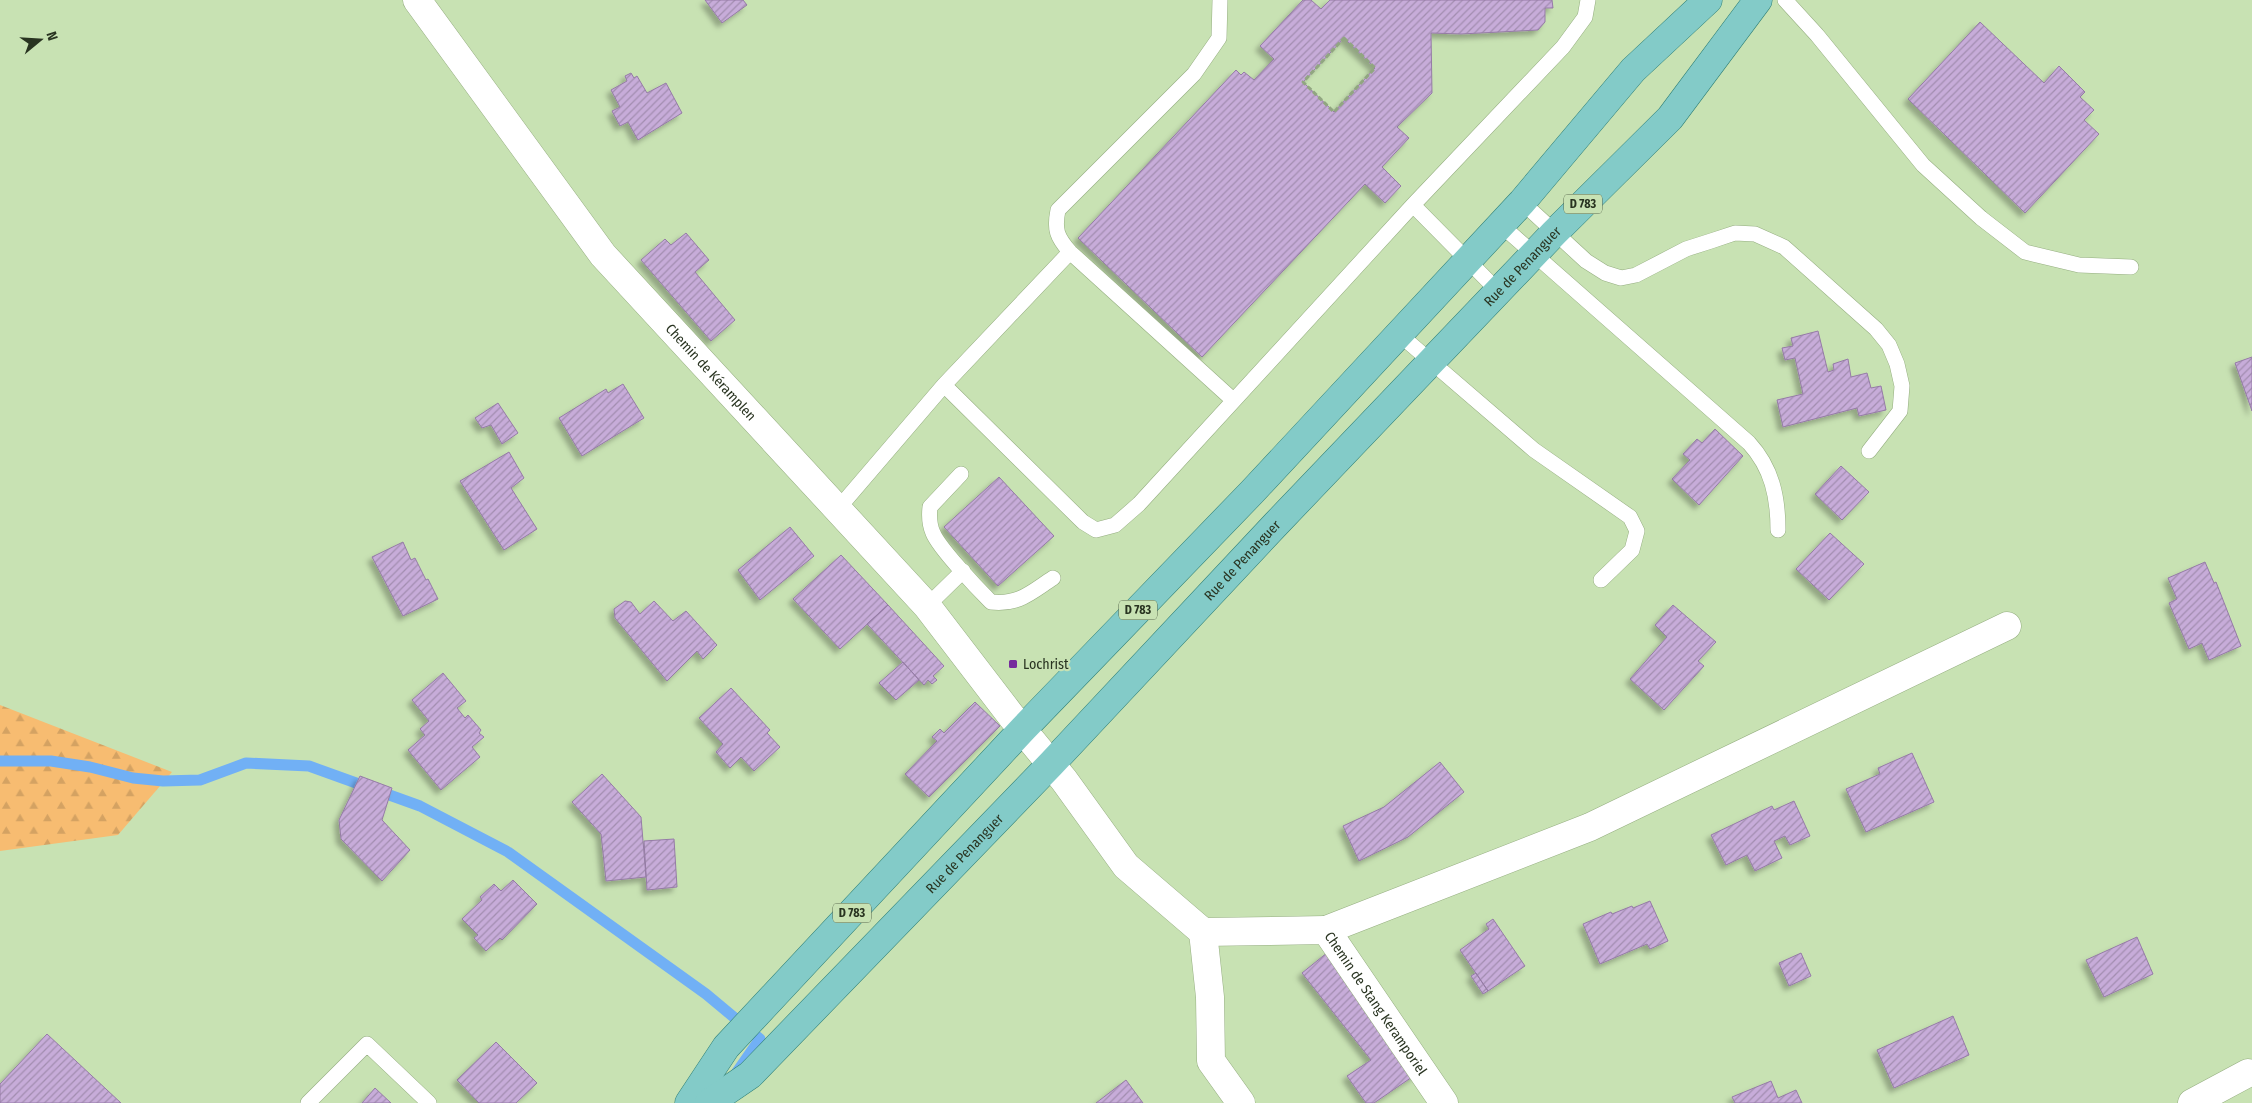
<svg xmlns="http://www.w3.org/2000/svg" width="2252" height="1103" font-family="'Fira Sans Condensed',sans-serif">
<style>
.forest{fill:url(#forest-firs)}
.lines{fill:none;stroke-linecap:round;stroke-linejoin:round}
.stream{stroke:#71b0f5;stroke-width:11}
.building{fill:url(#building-hatch);stroke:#957ba6;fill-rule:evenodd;filter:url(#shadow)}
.lane-casing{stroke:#95ae80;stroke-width:16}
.street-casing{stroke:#95ae80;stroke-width:29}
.primary-casing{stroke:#2e7f76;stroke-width:29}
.path{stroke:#91a681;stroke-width:3;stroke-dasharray:5 2.5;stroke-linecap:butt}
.lane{stroke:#fff;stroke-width:15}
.street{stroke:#fff;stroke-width:28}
.primary{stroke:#83cbc8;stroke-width:28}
.poi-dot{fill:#762b9d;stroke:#c8e2b3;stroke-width:2}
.labels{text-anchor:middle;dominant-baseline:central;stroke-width:4.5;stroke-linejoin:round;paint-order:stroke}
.shield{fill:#c8e2b3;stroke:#59684d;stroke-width:1}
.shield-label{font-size:12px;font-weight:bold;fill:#293421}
.street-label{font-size:14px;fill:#293421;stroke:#c8e2b3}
.poi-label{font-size:14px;fill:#293421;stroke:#c8e2b3;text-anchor:start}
</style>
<defs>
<pattern id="forest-firs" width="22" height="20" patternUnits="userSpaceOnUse" patternTransform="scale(1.25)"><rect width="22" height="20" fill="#f7bc71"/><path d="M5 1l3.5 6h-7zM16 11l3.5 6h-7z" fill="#d4a262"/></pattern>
<pattern id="building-hatch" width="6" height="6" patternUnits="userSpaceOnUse" patternTransform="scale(1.25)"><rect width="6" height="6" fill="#c7acd9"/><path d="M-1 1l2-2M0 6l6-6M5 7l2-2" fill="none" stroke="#a28db0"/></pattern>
<filter id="shadow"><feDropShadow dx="-4.5" dy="4.5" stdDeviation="2.5" flood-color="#0004"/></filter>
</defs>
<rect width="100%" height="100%" fill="#c8e2b3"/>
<path class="forest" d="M0,705L172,772L118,835L0,851Z"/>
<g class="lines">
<path class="stream" d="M0,761H51L90,767L133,778L163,781L200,780L246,763L309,766L420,806L508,852L706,994L760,1039L737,1072"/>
</g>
<path class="building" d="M705,0H743L747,5L722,23Z
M1303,0H1311L1321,9L1330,0H1552L1553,8H1545V22L1538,30L1461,34L1431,33L1432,93L1397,127L1409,138L1382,167L1401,186L1385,203L1365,184L1202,357L1078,238L1236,70L1241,75L1244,72L1254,80L1274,59L1260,46ZM1344,38L1375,68L1334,112L1303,82Z
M1980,22L2044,83L2059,66L2085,92L2080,97L2094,110L2084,120L2099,134L2025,213L1908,99Z
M631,73L634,78L637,76L647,93L666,83L682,113L638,140L628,122L620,126L612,111L620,107L611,90L627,81L625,76Z
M686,233L709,260L695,272L735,320L711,341L641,260L665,239L671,245Z
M1818,331L1828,372L1834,370L1833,364L1848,359L1851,377L1867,373L1871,388L1881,386L1886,410L1859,416L1857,408L1783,427L1777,400L1803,394L1795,358L1785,360L1782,348L1793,346L1791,338Z
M2252,357V411L2235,363Z
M623,384L644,418L582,456L559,418L606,389L608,393Z
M498,403L518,433L502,444L491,425L482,428L475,418Z
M1715,429L1743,456L1699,505L1672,479L1690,460L1683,454L1697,439L1702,443Z
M509,452L524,478L511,488L537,529L504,550L460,481Z
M1841,466L1869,492L1842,520L1815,494Z
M999,477L1054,536L998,586L944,527Z
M790,527L814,556L760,600L738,570Z
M1830,533L1864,564L1829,600L1796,569Z
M403,542L411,560L415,558L426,580L428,579L438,599L403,616L372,557Z
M841,555L888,605L840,649L793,599Z
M2205,562L2214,583L2216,582L2241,646L2209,660L2202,643L2189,649L2169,603L2177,599L2168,578Z
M625,601L631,602L640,614L654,601L673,621L686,611L717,645L703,659L697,651L667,681L615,618L614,609Z
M888,605L944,666L933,676L937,680L932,684L928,680L924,685L867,624Z
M1673,605L1716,642L1698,661L1704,666L1664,710L1630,679L1667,637L1655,625Z
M903,662L919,680L896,700L879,683Z
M443,673L466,701L457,708L465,718L468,715L481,730L479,733L484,737L472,747L480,757L441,790L408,750L425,735L420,729L429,721L412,700Z
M731,688L770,730L767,733L780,747L754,771L741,757L730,768L716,752L723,744L699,718Z
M975,702L1000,726L929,797L905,774L937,741L932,737L940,729L944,733Z
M1912,753L1934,802L1866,832L1846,789L1880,774L1878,768Z
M1440,762L1464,792L1408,837L1359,861L1343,826L1384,807Z
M602,774L641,817L646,877L606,881L601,834L572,802Z
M360,776L392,788L382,820L410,850L382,881L341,839L339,820Z
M1794,801L1810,836L1790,845L1785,836L1774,841L1782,858L1755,871L1747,855L1726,865L1711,835L1772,806L1774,810Z
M674,839L677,887L647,890L644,841Z
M513,880L537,904L502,940L500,938L486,951L474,938L478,935L462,919L482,900L480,897L494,884L501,891Z
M1650,901L1668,941L1650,949L1647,944L1600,964L1583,924L1611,912L1612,914L1632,906L1633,908Z
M1493,919L1525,966L1488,991L1460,950L1489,929L1486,924Z
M2137,937L2153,974L2104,997L2086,960Z
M1328,952L1418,1073L1374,1103H1366L1347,1076L1371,1060L1302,973Z
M1801,953L1811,976L1789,986L1779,963Z
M1476,973L1488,991L1483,994L1471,976Z
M1953,1016L1969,1055L1894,1088L1877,1050Z
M47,1034L121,1103H0V1084Z
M496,1042L537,1083L516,1103H479L457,1080Z
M1126,1080L1143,1103H1096Z
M1771,1081L1778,1098L1796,1090L1802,1103H1735L1732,1097Z
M375,1088L391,1103H362Z"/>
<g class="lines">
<g class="lane-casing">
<path id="lane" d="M1220,0L1219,38L1194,74L1058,210C1054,230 1057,237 1070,252L1233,400
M1785,0L1817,35L1923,165L1981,218L2025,252L2079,265L2131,267
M1522,202L1586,261L1605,273L1621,278L1636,275L1686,249L1711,241L1735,233L1755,234L1784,247L1876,329L1889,345L1897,364L1902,386L1900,411L1869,451
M1413,205L1499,292
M1501,225L1749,443C1772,468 1778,497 1778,530
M1399,334L1534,450L1630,517L1637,531L1632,550L1601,580
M944,385L1083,522L1096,530L1115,525L1139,504L1413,205L1563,47L1585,17L1588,0
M961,474L930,507C929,516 929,524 933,533C939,548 978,589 991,602C1019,605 1030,593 1053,578
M837,510L944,385L1070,252
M927,606L963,571
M308,1103L367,1044L429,1103"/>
</g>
<g class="street-casing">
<g id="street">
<path id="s1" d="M417,0L603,255L927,606L1012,717L1064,780L1126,866L1203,932L1326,930L1444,1103"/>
<path d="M1326,930L1590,827L2007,626"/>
<path d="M1203,932L1210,997L1211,1061L1241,1103"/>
<path d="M2192,1103L2248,1073"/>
</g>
</g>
<g class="primary-casing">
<g id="primary">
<path d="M689,1103L726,1047L1023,729L1252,492L1522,202L1633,70L1708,0"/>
<path id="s2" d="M709,1103L750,1075L1051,764L1276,524L1554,233L1670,118L1758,0"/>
</g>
</g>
<path class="path" d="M1344,38L1375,68L1334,112L1303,82Z"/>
<use href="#lane" class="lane"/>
<use href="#street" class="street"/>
<use href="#primary" class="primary"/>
</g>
<rect class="poi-dot" x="1008" y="659" width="10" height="10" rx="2.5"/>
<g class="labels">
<g class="shield">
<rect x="1564" y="194.5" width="38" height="19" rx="4"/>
<rect x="1119" y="600.5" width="38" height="19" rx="4"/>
<rect x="833" y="903.5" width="38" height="19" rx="4"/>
</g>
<g class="shield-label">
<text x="1583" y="204">D 783</text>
<text x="1138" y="610">D 783</text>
<text x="852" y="913">D 783</text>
</g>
<g class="street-label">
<text stroke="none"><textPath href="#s2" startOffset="1168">Rue de Penanguer</textPath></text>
<text stroke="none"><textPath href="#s1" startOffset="475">Chemin de Kéramplen</textPath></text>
<text stroke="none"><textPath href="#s2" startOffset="762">Rue de Penanguer</textPath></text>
<text stroke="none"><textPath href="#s2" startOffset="358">Rue de Penanguer</textPath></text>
<text stroke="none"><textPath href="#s1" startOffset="1434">Chemin de Stang Keramporiel</textPath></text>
</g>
<g class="poi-label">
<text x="1023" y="664">Lochrist</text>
</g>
</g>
<g transform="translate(40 40) rotate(72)" stroke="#c8e2b3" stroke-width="4" paint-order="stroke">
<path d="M0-4L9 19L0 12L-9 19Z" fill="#293421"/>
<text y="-8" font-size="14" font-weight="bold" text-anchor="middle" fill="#293421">N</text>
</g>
</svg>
